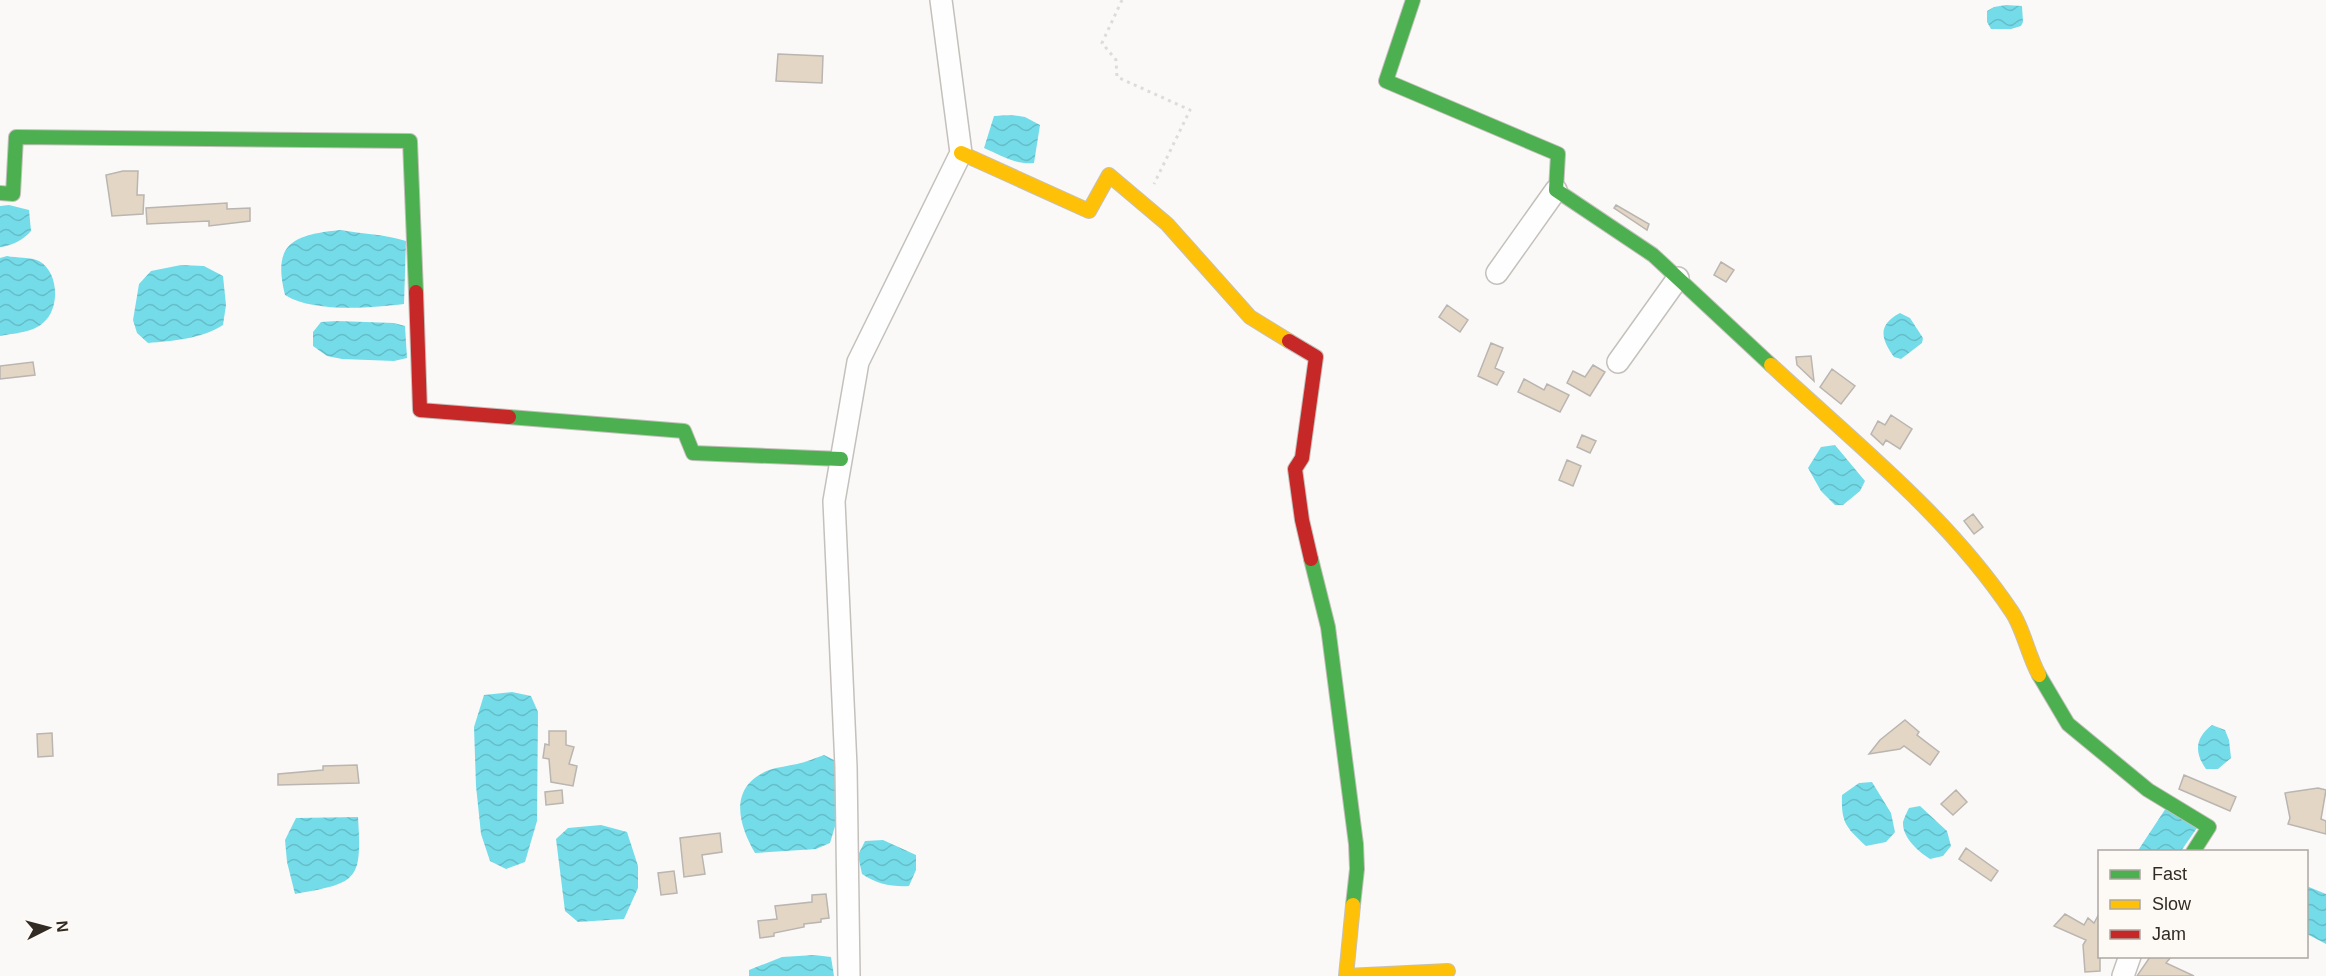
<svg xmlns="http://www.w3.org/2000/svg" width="2326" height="976" font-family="Arial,sans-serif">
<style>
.water{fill:url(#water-waves)}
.building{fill:#e3d6c5;stroke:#b9b5b1;stroke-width:1.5}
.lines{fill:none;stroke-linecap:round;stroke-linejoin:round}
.street-casing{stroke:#c4c0bc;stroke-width:24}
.fast-casing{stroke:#c4c0bc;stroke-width:16}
.slow-casing{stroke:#c4c0bc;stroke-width:16}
.jam-casing{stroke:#c4c0bc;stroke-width:16}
.path{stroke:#dddcdb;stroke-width:3;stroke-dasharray:3 4.5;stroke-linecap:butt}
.street{stroke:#fefefe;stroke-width:21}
.fast{stroke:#4caf50;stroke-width:14}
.slow{stroke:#ffc107;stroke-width:14}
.jam{stroke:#c62828;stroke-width:14}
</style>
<defs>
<pattern id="water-waves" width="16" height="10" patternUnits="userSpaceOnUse" patternTransform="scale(1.5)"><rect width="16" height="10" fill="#74dce9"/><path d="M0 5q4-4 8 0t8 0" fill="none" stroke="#65bdc8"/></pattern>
</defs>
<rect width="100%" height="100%" fill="#fbf9f7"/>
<path class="water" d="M2006,5L2022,6L2023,22L2021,26L2011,29H1991L1987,22V11L1994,7Z
M1012,115L1025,117L1040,125L1034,163C1016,165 1000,155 984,148L994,116Z
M9,205L29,210L31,231C23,240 12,246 0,247V206Z
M340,230C363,234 384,234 406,241L404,304C371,308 314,313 285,295C272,243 293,235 340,230Z
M7,256C17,258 31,257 39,261C59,272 60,308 44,322C33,333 14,333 0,336V258Z
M181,265L204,266L223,276L226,305L223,325C201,339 173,341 148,343L137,333L133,320L139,284L151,271Z
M1900,313L1910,318L1923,338L1922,343L1901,359L1894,357C1881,339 1877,325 1900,313Z
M337,321L394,323L405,326L407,358L394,361L342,359L327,356L313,346V332L321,322Z
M1835,445L1865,481L1860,491L1843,505H1835L1821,491L1808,468L1821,447Z
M512,692L531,696L538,712L537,821L525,862L506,869L490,861L481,834L476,786L474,727L484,695Z
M2212,725L2225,730L2229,740L2231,758L2218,769H2206C2194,752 2195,738 2212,725Z
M824,755L836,761V823L830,843L816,849L755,853C737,822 729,786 769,770C778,767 788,766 797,764C806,762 815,758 824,755Z
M1872,782L1891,813L1895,832L1886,842L1866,846C1846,827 1841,823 1842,795L1859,783Z
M1920,806L1947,831L1951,846L1943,856L1930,859C1919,852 1902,838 1903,822C1904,818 1907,812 1909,808Z
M2166,808L2197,828L2181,851L2137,852Z
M358,817C362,881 358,883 295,894L287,862L285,840L296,818Z
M601,825L627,832L638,866V888L624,919L578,922L565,911L556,839L568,828Z
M883,840L916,855V870L909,886C893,887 876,884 862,874L858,855L865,841Z
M2309,887L2326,894V944L2307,934L2306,889Z
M814,955L831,957L834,976H749V970L782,957Z"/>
<path class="building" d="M778,54L823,56L822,83L776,81Z
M123,171H138L137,195H144L143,214L112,216L106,175Z
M227,203V209L250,208V221L209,226V221L147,224L146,208Z
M1616,205L1649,224L1647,230L1614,208Z
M1721,262L1734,270L1726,282L1714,275Z
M1447,305L1468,320L1460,332L1439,317Z
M1491,343L1503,348L1495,368L1504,372L1497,385L1478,376Z
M1811,356L1814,381L1797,365L1796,357Z
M33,362L35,375L0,379V366Z
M1593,365L1605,372L1590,396L1567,383L1573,371L1585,377Z
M1832,369L1855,386L1841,404L1820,387Z
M1524,379L1544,390L1547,384L1569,395L1560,412L1518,392Z
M1891,415L1912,429L1900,449L1886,440L1883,445L1871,434L1878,421L1885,425Z
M1582,435L1596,441L1590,453L1577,447Z
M1567,460L1581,466L1573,486L1559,480Z
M1973,514L1983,527L1974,534L1964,521Z
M1905,720L1919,732L1917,735L1939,752L1930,765L1904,746L1900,749L1869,754L1880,740Z
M549,731H566V745L574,747L569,764L577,766L573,786L551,782L549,759L543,758L545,744L549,745Z
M52,733L53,756L38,757L37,734Z
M357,765L359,783L278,785V774L323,770V766Z
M2184,775L2236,797L2230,811L2179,789Z
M2318,788L2326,790L2321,819L2326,821V834L2288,824L2290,818L2285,793Z
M562,790L563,803L546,805L545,792Z
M1956,790L1967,802L1953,815L1941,804Z
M720,833L722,852L702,855L705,874L684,877L680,838Z
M1966,848L1998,871L1991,881L1959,859Z
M674,871L677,893L661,895L658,873Z
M826,894L829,918L821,919V922L804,924V927L774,933V936L760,938L758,921L777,919L775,906L812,902V895Z
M2100,912V971L2085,972L2083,945L2086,940L2054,926L2065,914L2084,925L2088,918L2094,923Z
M2150,957H2171L2166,963L2194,976H2137Z"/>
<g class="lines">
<g class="street-casing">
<path id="street" d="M1497,273L1556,190
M1618,362L1678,278
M849,976L846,767L834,501L858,362L961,153L941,0
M2123,976L2130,956"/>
</g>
<g class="fast-casing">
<path id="fast" d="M1413,0L1386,81L1558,154L1556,190L1653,255L1771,365
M0,193L13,194L16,137L410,141L416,292
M509,417L684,431L693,453L841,459
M1311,559L1328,627L1356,844L1357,869L1353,905
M2039,675L2068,724L2148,790L2209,827L2193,852"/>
</g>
<g class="slow-casing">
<path id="slow" d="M961,153L1089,211L1109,175L1167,224L1250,317L1289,341
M1771,365C1855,443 1948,516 2012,612C2023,628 2028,655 2039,675
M1353,905L1346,976L1448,971"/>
</g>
<g class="jam-casing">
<path id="jam" d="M416,292L420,410L509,417
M1289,341L1316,357L1302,458L1295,469L1302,520L1311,559"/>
</g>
<path class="path" d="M1122,0L1102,43L1116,60L1117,77L1190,110L1154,184"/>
<use href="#street" class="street"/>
<use href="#fast" class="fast"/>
<use href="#slow" class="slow"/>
<use href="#jam" class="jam"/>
</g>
<rect x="2098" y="850" width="210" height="108" fill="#fdf9f5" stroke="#aca7a1" stroke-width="1.5"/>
<rect x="2110" y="870" width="30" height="9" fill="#4caf50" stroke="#aca7a1" stroke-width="1.5"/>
<text x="2152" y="880" font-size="18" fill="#322b23">Fast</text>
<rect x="2110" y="900" width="30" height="9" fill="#ffc107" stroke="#aca7a1" stroke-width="1.5"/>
<text x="2152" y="910" font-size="18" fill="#322b23">Slow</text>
<rect x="2110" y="930" width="30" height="9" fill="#c62828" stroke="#aca7a1" stroke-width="1.5"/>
<text x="2152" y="940" font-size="18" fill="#322b23">Jam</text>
<g transform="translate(48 928) rotate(84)" stroke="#fdf9f5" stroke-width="4.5" paint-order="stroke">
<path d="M0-4.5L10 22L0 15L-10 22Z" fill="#322b23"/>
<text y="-9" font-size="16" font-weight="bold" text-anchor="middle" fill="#322b23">N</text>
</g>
</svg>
